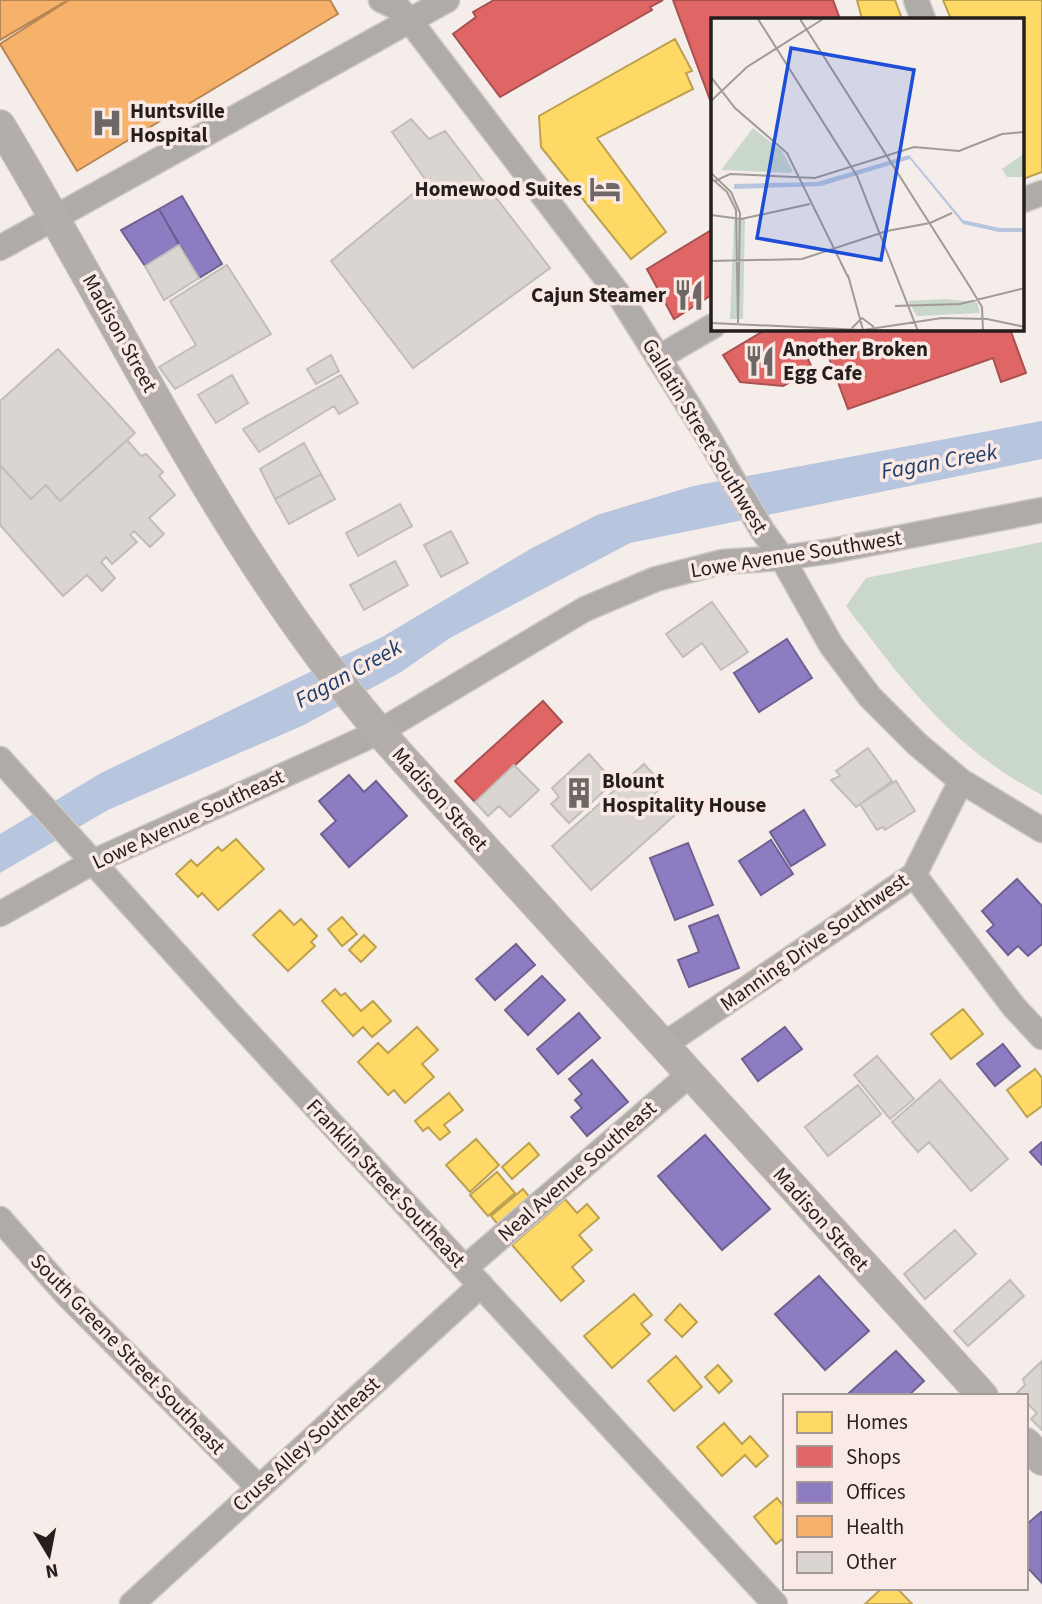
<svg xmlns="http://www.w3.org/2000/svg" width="1042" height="1604" viewBox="0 0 1042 1604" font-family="'Source Sans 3',sans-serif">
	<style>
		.green { fill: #cad7cb }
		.water { fill: #b7c5de }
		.homes { fill: #ffd966; stroke: #bda150; stroke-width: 2 }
		.shops { fill: #e06666; stroke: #a85150; stroke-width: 2 }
		.offices { fill: #8e7cc3; stroke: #6e6091; stroke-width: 2 }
		.health { fill: #f6b26b; stroke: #b78654; stroke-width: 2 }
		.building { fill: #dad5d1; stroke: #c2bdba; stroke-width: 2 }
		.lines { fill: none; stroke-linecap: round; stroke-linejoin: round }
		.minor-casing { stroke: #cfc9c6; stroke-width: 27 }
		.major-casing { stroke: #cfc9c6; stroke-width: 32 }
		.minor { stroke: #aeaba9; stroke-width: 24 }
		.major { stroke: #b3adac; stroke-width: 30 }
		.labels { text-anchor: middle; stroke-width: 7; stroke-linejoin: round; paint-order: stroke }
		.poi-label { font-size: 21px; font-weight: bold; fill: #241f1d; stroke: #faeae5; text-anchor: start }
		.street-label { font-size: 21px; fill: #241f1d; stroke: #faeae5 }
		.water-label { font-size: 23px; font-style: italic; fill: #1f3d6c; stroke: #faeae5 }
		.inset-road { fill: none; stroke: #a19b98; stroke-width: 2 }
		.view { fill: #1d4ed8; fill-opacity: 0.15; stroke: #1d4ed8; stroke-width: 3.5 }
		.inset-edge { fill: none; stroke: #241f1d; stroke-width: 3.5 }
	</style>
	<rect width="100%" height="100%" fill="#f5edea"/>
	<path class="green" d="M1042,542V795C952,748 906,685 846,606L866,578Z"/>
	<path class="water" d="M1042,421V459L630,543L450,638L401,672L304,725L108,810L0,873V834L101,773L382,637L532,548L597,515L693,486Z"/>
	<path class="homes" d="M857,0H895L902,19H862Z
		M943,0H1042V172L1023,179V19H951Z
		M675,39L692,71L686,73L693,89L597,138L666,232L631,259L541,147L539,116Z
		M236,839L264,869L218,910L202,893L198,897L176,874L191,860L197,866L218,847L222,851Z
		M280,910L294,925L301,919L317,936L311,942L315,946L288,971L253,935Z
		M342,917L357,934L342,946L328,929Z
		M364,935L376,947L361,962L349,950Z
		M335,989L341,996L345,993L361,1011L373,1001L391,1021L372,1037L363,1027L353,1036L322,1001Z
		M963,1009L983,1034L951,1059L931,1034Z
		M417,1027L438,1050L422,1064L434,1077L405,1103L394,1090L388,1095L358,1062L378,1043L388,1053Z
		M1035,1069L1042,1078V1106L1027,1117L1007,1090Z
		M449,1093L463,1110L444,1125L450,1132L440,1140L428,1127L423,1131L415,1121Z
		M476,1139L499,1165L470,1192L446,1165Z
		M529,1143L539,1155L512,1179L502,1167Z
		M497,1172L515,1193L488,1216L470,1195Z
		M523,1189L532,1200L500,1227L491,1216Z
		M565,1199L577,1213L587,1204L599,1218L579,1235L592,1250L572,1267L584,1281L561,1301L512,1245Z
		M634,1294L652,1315L641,1324L650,1334L612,1368L584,1336Z
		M680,1304L697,1322L682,1337L665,1320Z
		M676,1356L702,1387L674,1411L648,1381Z
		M718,1365L732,1381L719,1393L705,1377Z
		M724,1423L742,1444L750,1436L768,1456L756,1467L745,1455L722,1476L697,1447Z
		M777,1498L782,1504L785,1502V1537L776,1544L754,1517Z
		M882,1588H897L912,1604H865Z"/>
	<path class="shops" d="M494,0H663L650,7L652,10L500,97L453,34L476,17L473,12Z
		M673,0H833L840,19H713V108Z
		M713,229V294L674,319L647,269Z
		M767,329H1010L1026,373L1001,382L993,358L848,409L826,350L807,357L813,370L783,386L740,382L723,355Z
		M543,701L562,722L475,802L455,781Z"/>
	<path class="offices" d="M182,196L222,264L199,278L159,209Z
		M159,209L179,245L145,266L121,230Z
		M787,639L812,678L759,712L734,673Z
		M349,775L364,792L376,781L407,816L349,867L321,834L336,821L319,801Z
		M804,810L825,845L791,866L770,832Z
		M771,840L793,874L761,895L739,861Z
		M688,843L713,905L675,920L650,858Z
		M1017,879L1042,906V944L1028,956L1018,946L1008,955L987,931L994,925L982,911Z
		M718,915L739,968L689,987L678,960L699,952L689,926Z
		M516,944L535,965L495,1000L476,979Z
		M542,976L565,1000L528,1035L505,1010Z
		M579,1013L600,1038L558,1074L537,1049Z
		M785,1027L802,1049L758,1081L742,1059Z
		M1003,1044L1020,1066L995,1086L977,1064Z
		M592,1060L628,1102L587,1136L571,1117L582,1108L575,1100L582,1094L569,1079Z
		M705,1135L770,1209L722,1250L658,1176Z
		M1042,1142V1165L1030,1152Z
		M819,1276L869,1331L825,1370L775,1314Z
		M896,1351L924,1381L908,1396H852L849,1393Z
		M1041,1512L1042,1513V1583L1026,1566V1525Z"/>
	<path class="health" d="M0,0H68L0,40Z
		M69,0H330L338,14L77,171L0,44Z"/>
	<path class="building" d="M411,119L429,139L445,131L550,268L413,368L331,261L427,182L392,132Z
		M179,245L199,278L164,300L145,266Z
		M227,265L271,334L175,389L159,367L196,345L170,301Z
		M58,349L135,433L60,501L46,485L31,499L0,465V401Z
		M331,355L339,371L316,384L307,369Z
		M232,375L248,403L216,423L198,395Z
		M341,375L358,403L339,414L334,406L259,452L243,429Z
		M127,440L141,456L146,454L163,472L159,476L175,495L149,518L164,534L150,547L134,531L130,535L137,542L112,564L106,557L101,562L115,578L102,591L87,575L63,596L0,525V465L31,499L46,485L60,501Z
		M304,443L321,474L275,499L260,469Z
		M321,474L335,499L289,524L275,499Z
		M400,504L412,526L358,556L346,533Z
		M451,531L468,563L441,577L424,545Z
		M395,561L408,585L364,610L350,585Z
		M712,602L748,652L721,670L702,643L683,657L666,634Z
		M868,748L892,781L856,807L831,780L840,776L836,771Z
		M589,754L614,782L569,823L551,804L559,797L552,788Z
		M644,764L664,786L654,794L674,816L591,890L552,846Z
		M514,765L539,790L510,817L499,806L488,816L475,802Z
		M896,781L915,811L885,830L883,827L877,830L860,804Z
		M877,1056L914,1099L890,1119L854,1075Z
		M940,1080L1008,1159L971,1191L929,1142L918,1152L892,1122Z
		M858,1085L881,1114L828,1156L805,1127Z
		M955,1230L976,1254L925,1299L904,1274Z
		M1010,1280L1024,1296L968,1346L954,1331Z
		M1042,1361V1430L1031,1419L1037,1413L1026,1402V1396L1017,1393L1025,1385L1023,1379Z"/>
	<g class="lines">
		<defs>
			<path id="minor" d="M381,0L398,8L410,21L619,295L707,435L762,530L782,558L831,645L870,697L917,744L961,781L1042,830
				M916,0L923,19
				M1023,200L1042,193
				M0,248L447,0
				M658,358L713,326
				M0,759L230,1014L775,1604
				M914,875L1014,1007L1042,1037
				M0,914L93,862L379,732L585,609L656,579L722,562L782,558L831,551L1042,510
				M662,1046L914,875L961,781
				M0,1219L68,1296L258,1487
				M465,1268L689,1075
				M132,1604L481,1285"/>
			<path id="major" d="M0,125C128,337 233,569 400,755L983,1396
				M1026,1443L1042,1460"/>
		</defs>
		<use href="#minor" class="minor-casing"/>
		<use href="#major" class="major-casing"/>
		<use href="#minor" class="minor"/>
		<use href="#major" class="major"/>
	</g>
	<defs>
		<symbol id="hospital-bare" viewBox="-9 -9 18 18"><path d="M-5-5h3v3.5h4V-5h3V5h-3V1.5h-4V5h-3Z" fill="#6d6765" stroke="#faeae5" stroke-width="2.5" paint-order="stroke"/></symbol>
		<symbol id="hotel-bare" viewBox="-9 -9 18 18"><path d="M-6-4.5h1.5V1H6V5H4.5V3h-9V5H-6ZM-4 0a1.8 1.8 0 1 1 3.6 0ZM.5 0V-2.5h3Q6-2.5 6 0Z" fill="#6d6765" stroke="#faeae5" stroke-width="2.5" paint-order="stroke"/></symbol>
		<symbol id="restaurant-bare" viewBox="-9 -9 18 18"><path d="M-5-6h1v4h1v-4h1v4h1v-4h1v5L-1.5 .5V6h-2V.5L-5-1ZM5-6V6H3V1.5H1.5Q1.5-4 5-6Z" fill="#6d6765" stroke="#faeae5" stroke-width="2.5" paint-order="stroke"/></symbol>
		<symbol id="building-bare" viewBox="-9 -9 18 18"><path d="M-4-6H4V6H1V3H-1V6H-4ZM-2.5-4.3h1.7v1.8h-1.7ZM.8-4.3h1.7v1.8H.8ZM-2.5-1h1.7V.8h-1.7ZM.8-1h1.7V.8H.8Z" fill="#6d6765" stroke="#faeae5" stroke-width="2.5" paint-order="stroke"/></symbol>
	</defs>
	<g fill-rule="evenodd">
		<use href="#hospital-bare" x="85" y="101" width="44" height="44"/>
		<use href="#hotel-bare" x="583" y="167" width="44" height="44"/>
		<use href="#restaurant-bare" x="667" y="273" width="44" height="44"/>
		<use href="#restaurant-bare" x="738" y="339" width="44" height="44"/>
		<use href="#building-bare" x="557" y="771" width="44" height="44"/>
	</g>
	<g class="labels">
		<g class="poi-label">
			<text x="130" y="118">Huntsville<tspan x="130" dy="24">Hospital</tspan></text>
			<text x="582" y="196" text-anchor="end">Homewood Suites</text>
			<text x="666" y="302" text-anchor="end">Cajun Steamer</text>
			<text x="783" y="356">Another Broken<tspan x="783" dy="24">Egg Cafe</tspan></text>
			<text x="602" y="788">Blount<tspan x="602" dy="24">Hospitality House</tspan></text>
		</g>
		<g class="street-label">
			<text transform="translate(120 333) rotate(61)" y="7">Madison Street</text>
			<text transform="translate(705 436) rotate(59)" y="7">Gallatin Street Southwest</text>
			<text transform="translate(796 554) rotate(-9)" y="7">Lowe Avenue Southwest</text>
			<text transform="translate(440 799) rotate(48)" y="7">Madison Street</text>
			<text transform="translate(188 819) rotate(-25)" y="7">Lowe Avenue Southeast</text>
			<text transform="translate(814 942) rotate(-35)" y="7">Manning Drive Southwest</text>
			<text transform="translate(577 1171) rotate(-41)" y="7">Neal Avenue Southeast</text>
			<text transform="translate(386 1183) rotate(47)" y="7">Franklin Street Southeast</text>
			<text transform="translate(821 1219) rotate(48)" y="7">Madison Street</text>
			<text transform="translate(128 1354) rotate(46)" y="7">South Greene Street Southeast</text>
			<text transform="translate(306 1444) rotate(-42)" y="7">Cruse Alley Southeast</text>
		</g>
		<g class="water-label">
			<text transform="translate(939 461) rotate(-10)" y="8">Fagan Creek</text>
			<text transform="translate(348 673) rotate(-29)" y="8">Fagan Creek</text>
		</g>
	</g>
	<g transform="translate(711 18)">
		<rect width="313" height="313" fill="#f5edea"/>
		<path d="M42,110L71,133L82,153L79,155L10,152ZM313,136V159H296L291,151ZM34,200L32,301H19L23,202ZM233,281L266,284L269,295L206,298L197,283Z" fill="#cad7cb"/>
		<path d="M198,137L252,202L289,210H313V214H288L252,206L199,141L110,168L23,171V166L106,164Z" fill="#b7c5de"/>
		<path class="inset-road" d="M47,1L146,158L207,313M89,1L259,269L271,289L272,313M0,59L24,90L76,135L137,259M0,83L36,49L112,1M0,155L20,174L29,195L27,305M0,160L16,174L25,192L27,305M4,163L19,156L104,160L203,129L248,133L291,116L314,114M0,197L30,201L99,186M0,243L91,241L176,213L219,205L241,195M137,257L152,312M184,288L249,286L314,270M0,305L152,312L231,300L276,301L314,309M141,310L151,300L163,309"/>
		<path class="view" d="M80,30L203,52L170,242L46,220Z"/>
		<rect width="313" height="313" class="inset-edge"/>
	</g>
	<rect x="783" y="1394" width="245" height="196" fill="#faeae5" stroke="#a49995" stroke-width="2"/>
	<rect x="797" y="1412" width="35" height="21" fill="#ffd966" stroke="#a49995" stroke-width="2"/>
	<text x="846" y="1429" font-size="21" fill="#241f1d">Homes</text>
	<rect x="797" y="1446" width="35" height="21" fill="#e06666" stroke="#a49995" stroke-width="2"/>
	<text x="846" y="1464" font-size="21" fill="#241f1d">Shops</text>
	<rect x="797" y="1482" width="35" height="21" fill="#8e7cc3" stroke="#a49995" stroke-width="2"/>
	<text x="846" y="1499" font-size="21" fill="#241f1d">Offices</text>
	<rect x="797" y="1516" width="35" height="21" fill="#f6b26b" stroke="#a49995" stroke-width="2"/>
	<text x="846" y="1534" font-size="21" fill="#241f1d">Health</text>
	<rect x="797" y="1552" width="35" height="21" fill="#dad5d1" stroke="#a49995" stroke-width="2"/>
	<text x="846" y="1569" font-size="21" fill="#241f1d">Other</text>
	<g transform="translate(49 1555) rotate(170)" stroke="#faeae5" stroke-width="5" paint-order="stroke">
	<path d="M0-5L12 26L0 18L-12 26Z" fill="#241f1d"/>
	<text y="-10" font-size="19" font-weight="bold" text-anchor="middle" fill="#241f1d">N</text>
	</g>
</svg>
